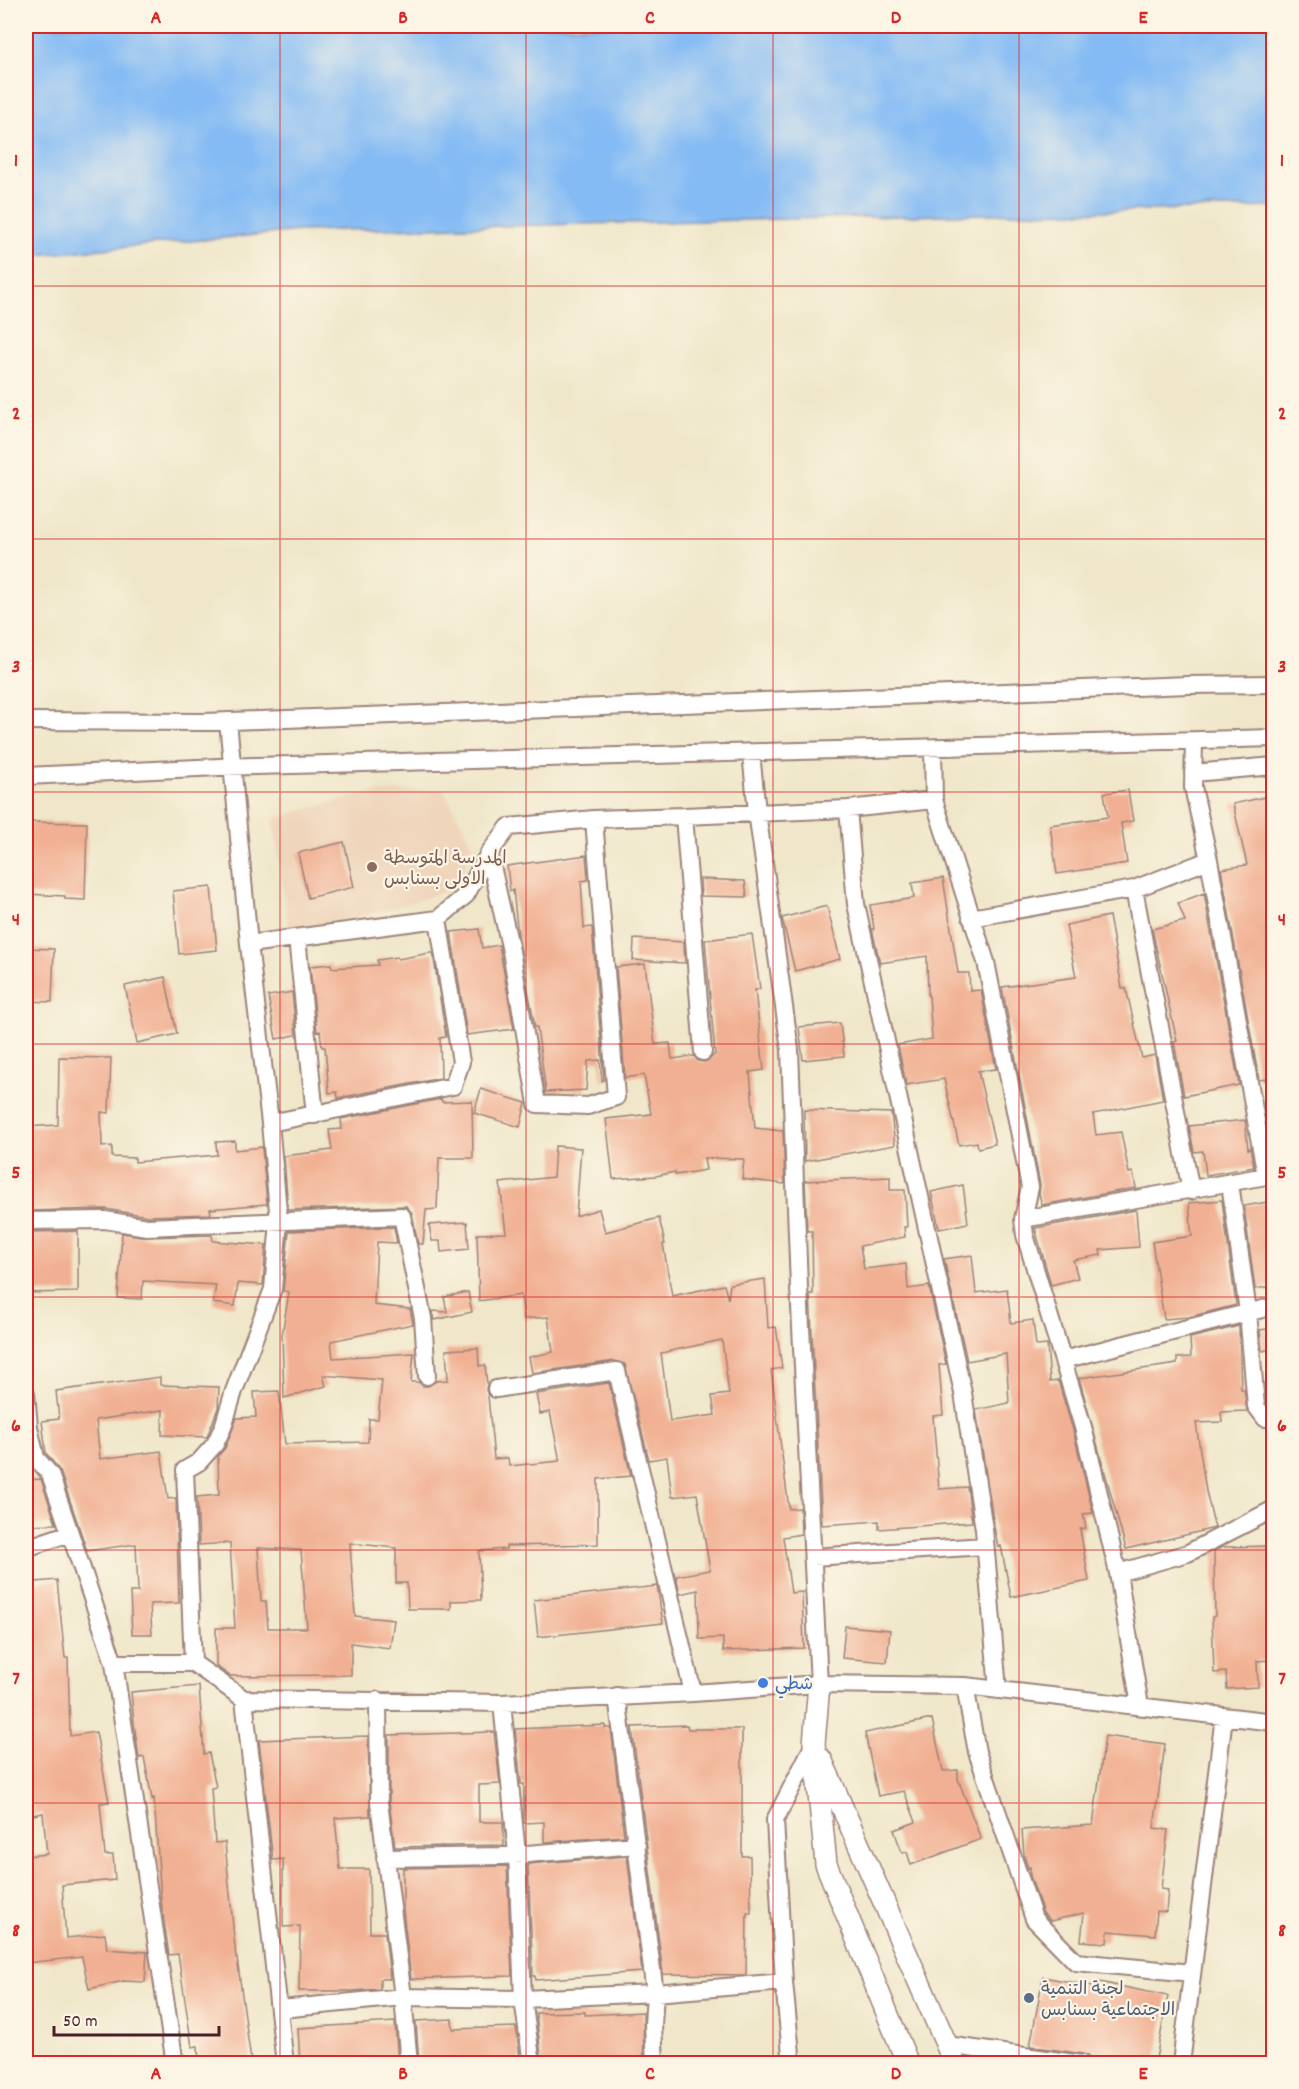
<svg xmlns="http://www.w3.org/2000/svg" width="1299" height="2089" viewBox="0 0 1299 2089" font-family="Dekko,'Playpen Sans Arabic',sans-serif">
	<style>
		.built { fill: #efd6bb }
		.water { fill: #84bbf4; stroke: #676d90; stroke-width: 1.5 }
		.building { fill: #f1b093; fill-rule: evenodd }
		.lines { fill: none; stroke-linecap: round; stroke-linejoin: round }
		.minor-casing { stroke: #9d837a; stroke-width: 20 }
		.tertiary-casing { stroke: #9d837a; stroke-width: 24 }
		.minor { stroke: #fff; stroke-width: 16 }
		.tertiary { stroke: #fff; stroke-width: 21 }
		.grid { fill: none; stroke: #d62828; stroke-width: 1.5; stroke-opacity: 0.55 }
		.education-dot { fill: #8d6e63; stroke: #fcf5e5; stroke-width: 2 }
		.shop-dot { fill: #3f7fe0; stroke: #fcf5e5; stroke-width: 2 }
		.service-dot { fill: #5c6f8a; stroke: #fcf5e5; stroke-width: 2 }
		.labels { text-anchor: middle; stroke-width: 4.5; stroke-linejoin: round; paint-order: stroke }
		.education-label { font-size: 18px; fill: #785e54; stroke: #fcf5e5; text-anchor: start }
		.shop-label { font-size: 18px; fill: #366cbe; stroke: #fcf5e5; text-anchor: start }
		.service-label { font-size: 18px; fill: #4e5e75; stroke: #fcf5e5; text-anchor: start }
		.neatline { fill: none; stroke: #d62828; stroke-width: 2 }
		.grid-label { font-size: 20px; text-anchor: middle; font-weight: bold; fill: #d62828 }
	</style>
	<rect width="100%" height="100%" fill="#fcf5e5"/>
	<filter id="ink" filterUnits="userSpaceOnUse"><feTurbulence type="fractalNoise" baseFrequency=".0167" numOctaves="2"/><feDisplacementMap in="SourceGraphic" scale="12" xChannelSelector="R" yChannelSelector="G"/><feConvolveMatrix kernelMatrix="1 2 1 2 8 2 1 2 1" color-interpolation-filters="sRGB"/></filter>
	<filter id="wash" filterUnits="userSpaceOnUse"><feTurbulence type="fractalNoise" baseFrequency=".008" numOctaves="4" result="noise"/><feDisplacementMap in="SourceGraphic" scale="24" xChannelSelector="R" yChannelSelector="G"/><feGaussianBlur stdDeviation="1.35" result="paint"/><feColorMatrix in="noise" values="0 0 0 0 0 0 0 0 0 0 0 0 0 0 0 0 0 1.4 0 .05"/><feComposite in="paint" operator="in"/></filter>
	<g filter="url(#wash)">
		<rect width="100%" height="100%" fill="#f0e7ca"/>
		<path class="built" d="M443,789L473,845L456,888L401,906L346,920L289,931L273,818L372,792Z"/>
		<path class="water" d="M26,26H1273V207L299,231L26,256Z"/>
		<g id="blocks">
			<path class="building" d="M1128,790L1133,821L1121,823L1127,863L1057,874L1050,825L1108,817L1104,793Z
				M1274,795V1078L1259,1080L1221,869L1247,865L1233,804Z
				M26,822L87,823L85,900L65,899V896L26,894Z
				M344,842L354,887L308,898L298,853Z
				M586,855L588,880L581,881L584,928L592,927L604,1080L602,1081L600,1060L588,1061L586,1090L546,1092L537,1027H535L518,935L513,890L510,891L507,866Z
				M943,878L958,973H969L970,991L981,990L996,1069L978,1071L995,1144L978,1148L977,1142L959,1145L944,1079L906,1085L898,1045L932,1039L929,996H928L927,956L880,963L872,929H874L870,905L914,898L912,883Z
				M700,879L745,881L747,897L701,896Z
				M211,887L217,950L179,954L173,891Z
				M1204,893L1239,1085L1184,1096L1174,1042L1177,1041L1152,929L1185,921L1178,903Z
				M827,906L840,959L795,971L782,918Z
				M1109,916L1122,988H1126L1142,1058L1155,1055L1163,1100L1093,1114L1096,1135L1121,1132L1129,1173L1133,1172L1136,1188L1042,1205L1039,1194L1040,1185L1002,987L1076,977L1066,925Z
				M479,929L482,948L499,945L514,1029L467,1035L451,932Z
				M752,934L760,989L755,990L764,1070L750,1072L755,1128L783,1131L785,1184L742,1179L744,1159L704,1158L706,1170L675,1175V1172L656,1176L613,1179L606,1119L651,1114L644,1075L625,1078L616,967L645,964L655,1044L670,1043L672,1059L694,1056L698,1061L704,1062L709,1060L715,1054L705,940Z
				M634,939L684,942L685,963L633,960Z
				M26,948L54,949L52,1002L26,1001Z
				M430,953H433L446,1037L440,1038L441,1078L338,1098L337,1092L329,1093L325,1047H322L320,1031L317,1032L310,966L331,964L332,968L378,965L377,960L397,957L398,959Z
				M165,977L177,1034L137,1043L125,986Z
				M292,992L296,1035L276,1039L268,996Z
				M840,1023L844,1056L803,1060L799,1027Z
				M59,1057L111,1058L109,1113L101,1112L102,1147L112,1146V1157L135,1158V1162L217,1155L216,1142L235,1141V1150L262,1147L267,1204L210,1209L211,1214L148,1216L105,1209L26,1211V1127L58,1125Z
				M481,1089L526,1103L520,1127L474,1113Z
				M441,1099L442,1102L472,1101L473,1158H439L437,1209L426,1210L423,1244H418L412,1213L406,1206L288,1210L284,1156L332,1150L329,1130L342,1129L341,1119Z
				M804,1110L891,1113L895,1145L805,1161Z
				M1245,1120L1248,1149L1250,1148L1254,1167L1206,1175L1203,1151L1194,1152L1189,1126Z
				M555,1146L581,1148L576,1216L599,1209L605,1232L659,1218L665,1244H663L672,1296L724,1285L728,1299L730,1284L765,1279L768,1328L776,1327L782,1368L771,1370L789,1509L800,1508L801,1534L783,1537L791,1593L802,1592L804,1648L723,1651V1638L699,1639L698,1590L680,1594L676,1576L710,1570L697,1494L672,1497L667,1457L649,1460L625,1364L615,1361L532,1373L529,1357L553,1352L548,1317L524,1319L521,1295L479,1301L477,1234L506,1233L500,1183L553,1177ZM722,1340L729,1394L712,1396L715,1415L670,1421L661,1353Z
				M890,1177V1190H905L907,1227H904L905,1237L860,1246L864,1269L906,1264L908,1289L929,1286L946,1364L939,1365L943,1415L933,1416L939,1489L967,1487L972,1522L879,1529V1521L822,1525L810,1294H813L812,1231H807L805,1181Z
				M963,1185L968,1223L939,1229L931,1192Z
				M1222,1200L1236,1305L1189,1317L1164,1319L1152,1242L1192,1236L1189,1203Z
				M1274,1201V1286L1255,1289L1244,1206Z
				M1136,1210L1139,1247L1100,1250L1101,1255L1073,1260L1078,1278L1051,1285L1035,1228Z
				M467,1222L469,1249L441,1252L440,1241H432L429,1225Z
				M394,1227L397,1243L377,1242L374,1305L410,1309L413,1324L331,1341L333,1358L414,1353L411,1382H418L423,1386H428L436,1381L448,1380L446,1350L478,1348L479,1366L485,1365L487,1384L486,1390L488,1396L494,1459L508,1458L509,1466L560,1461L550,1412L540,1414L536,1394L609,1383L631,1476L598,1479V1544L506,1546V1549L479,1551L481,1600L451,1601V1609H408L407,1583H396V1548L350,1543L355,1616L394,1620L390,1648L351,1643V1675L230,1676L216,1666V1628H235L230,1543L199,1545L197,1497L219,1495L218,1456L225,1448L237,1418L256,1417L254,1392L279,1391L285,1444L368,1442L369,1419H378L382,1380L323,1375L326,1386L284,1398L282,1335L289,1292L283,1291L289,1231ZM258,1548L301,1550L307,1628H268L266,1601H261Z
				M26,1232L78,1231V1292L26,1293Z
				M122,1233L147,1237L212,1235L213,1241L266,1245L263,1285L238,1283L235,1306L213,1303L216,1285L143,1281L142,1299L118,1298Z
				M972,1255L976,1293L1007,1289L1011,1323L1033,1320L1036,1346L1047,1345L1050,1382L1058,1381L1073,1430L1093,1513L1083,1514L1086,1528L1080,1529L1089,1581L1011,1597L1001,1546L998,1547L995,1532L976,1410L1009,1403L1006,1354L967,1361L944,1259Z
				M468,1292L472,1312L434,1320L432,1311L447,1312L444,1297Z
				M1239,1326L1241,1389H1244L1247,1411L1221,1412L1222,1422L1196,1423L1206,1491L1215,1528L1126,1549L1079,1378L1177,1364V1358L1191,1357L1190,1338Z
				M1274,1328V1349L1262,1351L1260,1330Z
				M160,1377V1385L219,1387L218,1408L207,1437L162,1435L163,1410L96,1420L100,1459L161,1451L168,1499L176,1498L179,1603L150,1604L152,1634H132L130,1592H138L136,1544L87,1551L60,1471L46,1453L42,1421L59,1419L56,1391Z
				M41,1479L56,1524L26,1525V1480Z
				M1274,1546V1641H1270L1271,1660L1257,1661L1258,1687L1227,1689L1226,1672L1214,1673L1212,1617L1215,1616L1214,1551L1222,1547Z
				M57,1580L65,1658H68L70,1736L96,1732L109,1802L100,1803L105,1855H113L115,1880L62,1885L66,1938L105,1934L107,1949L147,1952L145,1982L123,1981L89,1989L82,1957L26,1963V1856L47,1854L43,1813L33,1815L32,1805L26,1806V1583Z
				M657,1586L663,1623L538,1637L534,1600Z
				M845,1626L890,1630L887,1662L842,1658Z
				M199,1686L204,1754L209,1753L216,1787L211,1788L215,1843L225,1842L236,1958H237L251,2061L199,2062L198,2046L192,2047L178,1954L169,1955L161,1900L154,1798L152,1799L144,1757L139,1758L134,1723L131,1692Z
				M932,1719L943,1771L958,1770V1779L981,1839L911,1865L907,1852L902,1853L894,1830L916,1822L904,1791L878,1796L865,1733Z
				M605,1725V1728H611L624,1836L544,1842V1822L524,1823V1784H521L515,1729Z
				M687,1725L688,1729H742V1856H750L751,1913H747L746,1975L663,1974L632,1727Z
				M494,1732L500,1784L479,1785V1822H503L504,1845L395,1847L389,1801V1735Z
				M368,1736L370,1816L335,1818L340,1869H369L370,1933H385L390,1979H380V1989L352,1991H299L300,1926L283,1927V1859L273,1860L259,1740Z
				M1105,1736L1165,1744L1154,1828L1168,1830L1161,1889L1168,1890L1166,1912L1157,1911L1155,1935L1108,1931L1107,1943L1081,1941L1084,1913L1051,1921L1043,1913L1030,1876V1867L1028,1868L1024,1856L1022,1830L1093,1825Z
				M627,1856L642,1972L536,1980L535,1976H533L528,1864Z
				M507,1866L512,1976L411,1979L403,1910V1868Z
				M1043,1977L1098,1987L1099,1982L1168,1996L1155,2064H1114L1091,2059L1083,2054L1030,2046Z
				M585,2012V2015L643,2012L644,2064H542L536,2013Z
				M452,2019L453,2029L516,2027L521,2064H419L416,2021Z
				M395,2022L398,2064H300L298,2028Z"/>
		</g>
	</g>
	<g filter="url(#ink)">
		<use href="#blocks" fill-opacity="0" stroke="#9d837a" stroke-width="1.5"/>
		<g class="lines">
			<defs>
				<path id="minor" d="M26,721L204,722L1189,685L1274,684
					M751,753L757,812L790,1050L799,1287L819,1684
					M1193,773L1274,766
					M26,776L219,767L1274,738
					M934,800L986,962L1030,1187L1023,1219L1025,1235L1083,1427L1118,1573L1140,1706
					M848,809L856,904L963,1393L984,1529L998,1690
					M594,819L616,1097L588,1106L537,1104L511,951L489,853L509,827L594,819L684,816
					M1134,889L1191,1191
					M971,918L1134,889L1209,860
					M297,938L315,1115
					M249,944L438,919L466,895L489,853
					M703,1052L684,816L848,809L934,800L933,748
					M270,1123L453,1086L461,1062L438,919
					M1230,1183L1248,1312L1256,1406L1265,1418L1274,1417
					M1023,1219L1266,1176L1209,860L1193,787L1194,741
					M26,1221L105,1220L147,1227L402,1216L423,1318L427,1376
					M1063,1360L1274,1306
					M496,1389L617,1371L693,1693
					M26,1393L29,1427L36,1458L50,1474L70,1533
					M26,1548L70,1533L114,1663L175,2064
					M813,1557L985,1546
					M1118,1573L1188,1553L1274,1509
					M114,1663H193L244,1699L502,1703L693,1693L819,1684L965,1686L1274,1722
					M193,1663L185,1470L199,1462L215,1444L223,1427L234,1391L273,1289L279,1222L270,1123L249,944L228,721
					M965,1686L977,1752L1034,1919L1076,1962L1192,1973
					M617,1696L655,1993L653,2025L655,2064
					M244,1699L285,2064
					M378,1700L379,1802L403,1997L409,2064
					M502,1703L517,1854L523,1999L532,2064
					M385,1858L502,1856L637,1845
					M281,2009L403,1997L523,1999L655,1993L784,1982
					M947,2045L1082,2064
					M792,2064L784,1982L775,1820L814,1744
					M1181,2064L1224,1716"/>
				<path id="tertiary" d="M819,1684L814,1744L826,1864L908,2064
					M821,1759L955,2064"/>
			</defs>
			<use href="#minor" class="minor-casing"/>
			<use href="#tertiary" class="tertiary-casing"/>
			<use href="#minor" class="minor"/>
			<use href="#tertiary" class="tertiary"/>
		</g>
	</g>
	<path class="grid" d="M280,26V2064M526,26V2064M773,26V2064M1019,26V2064M26,286H1274M26,539H1274M26,792H1274M26,1044H1274M26,1297H1274M26,1550H1274M26,1803H1274"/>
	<circle class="education-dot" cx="372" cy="867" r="6"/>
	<circle class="shop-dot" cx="763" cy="1683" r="6"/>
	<circle class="service-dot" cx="1029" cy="1998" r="6"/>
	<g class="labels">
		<g class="education-label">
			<text x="384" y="863">المدرسة المتوسطة<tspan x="384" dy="21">الاولى بسنابس</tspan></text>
		</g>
		<g class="shop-label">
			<text x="775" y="1689">شطي</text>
		</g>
		<g class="service-label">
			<text x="1041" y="1994">لجنة التنمية<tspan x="1041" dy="21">الاجتماعية بسنابس</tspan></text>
		</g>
	</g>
	<rect width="1299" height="2089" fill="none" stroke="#fcf5e5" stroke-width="66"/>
	<path d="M54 2026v9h165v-9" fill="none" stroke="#4a1f2b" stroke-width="3"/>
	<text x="63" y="2026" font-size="18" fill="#4a1f2b" stroke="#fcf5e5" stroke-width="4.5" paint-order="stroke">50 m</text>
	<rect x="33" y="33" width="1233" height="2023" class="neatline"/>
	<g class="grid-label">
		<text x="156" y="23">A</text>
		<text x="403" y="23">B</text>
		<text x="650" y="23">C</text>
		<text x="896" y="23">D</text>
		<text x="1143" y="23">E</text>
		<text x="16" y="166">1</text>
		<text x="1282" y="166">1</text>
		<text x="16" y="419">2</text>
		<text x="1282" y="419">2</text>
		<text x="16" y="672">3</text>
		<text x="1282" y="672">3</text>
		<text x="16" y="925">4</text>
		<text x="1282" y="925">4</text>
		<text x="16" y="1178">5</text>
		<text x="1282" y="1178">5</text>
		<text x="16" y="1431">6</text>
		<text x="1282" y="1431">6</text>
		<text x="16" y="1684">7</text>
		<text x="1282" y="1684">7</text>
		<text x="16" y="1936">8</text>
		<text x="1282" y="1936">8</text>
		<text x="156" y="2079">A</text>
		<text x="403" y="2079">B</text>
		<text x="650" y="2079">C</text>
		<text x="896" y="2079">D</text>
		<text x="1143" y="2079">E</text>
	</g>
</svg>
